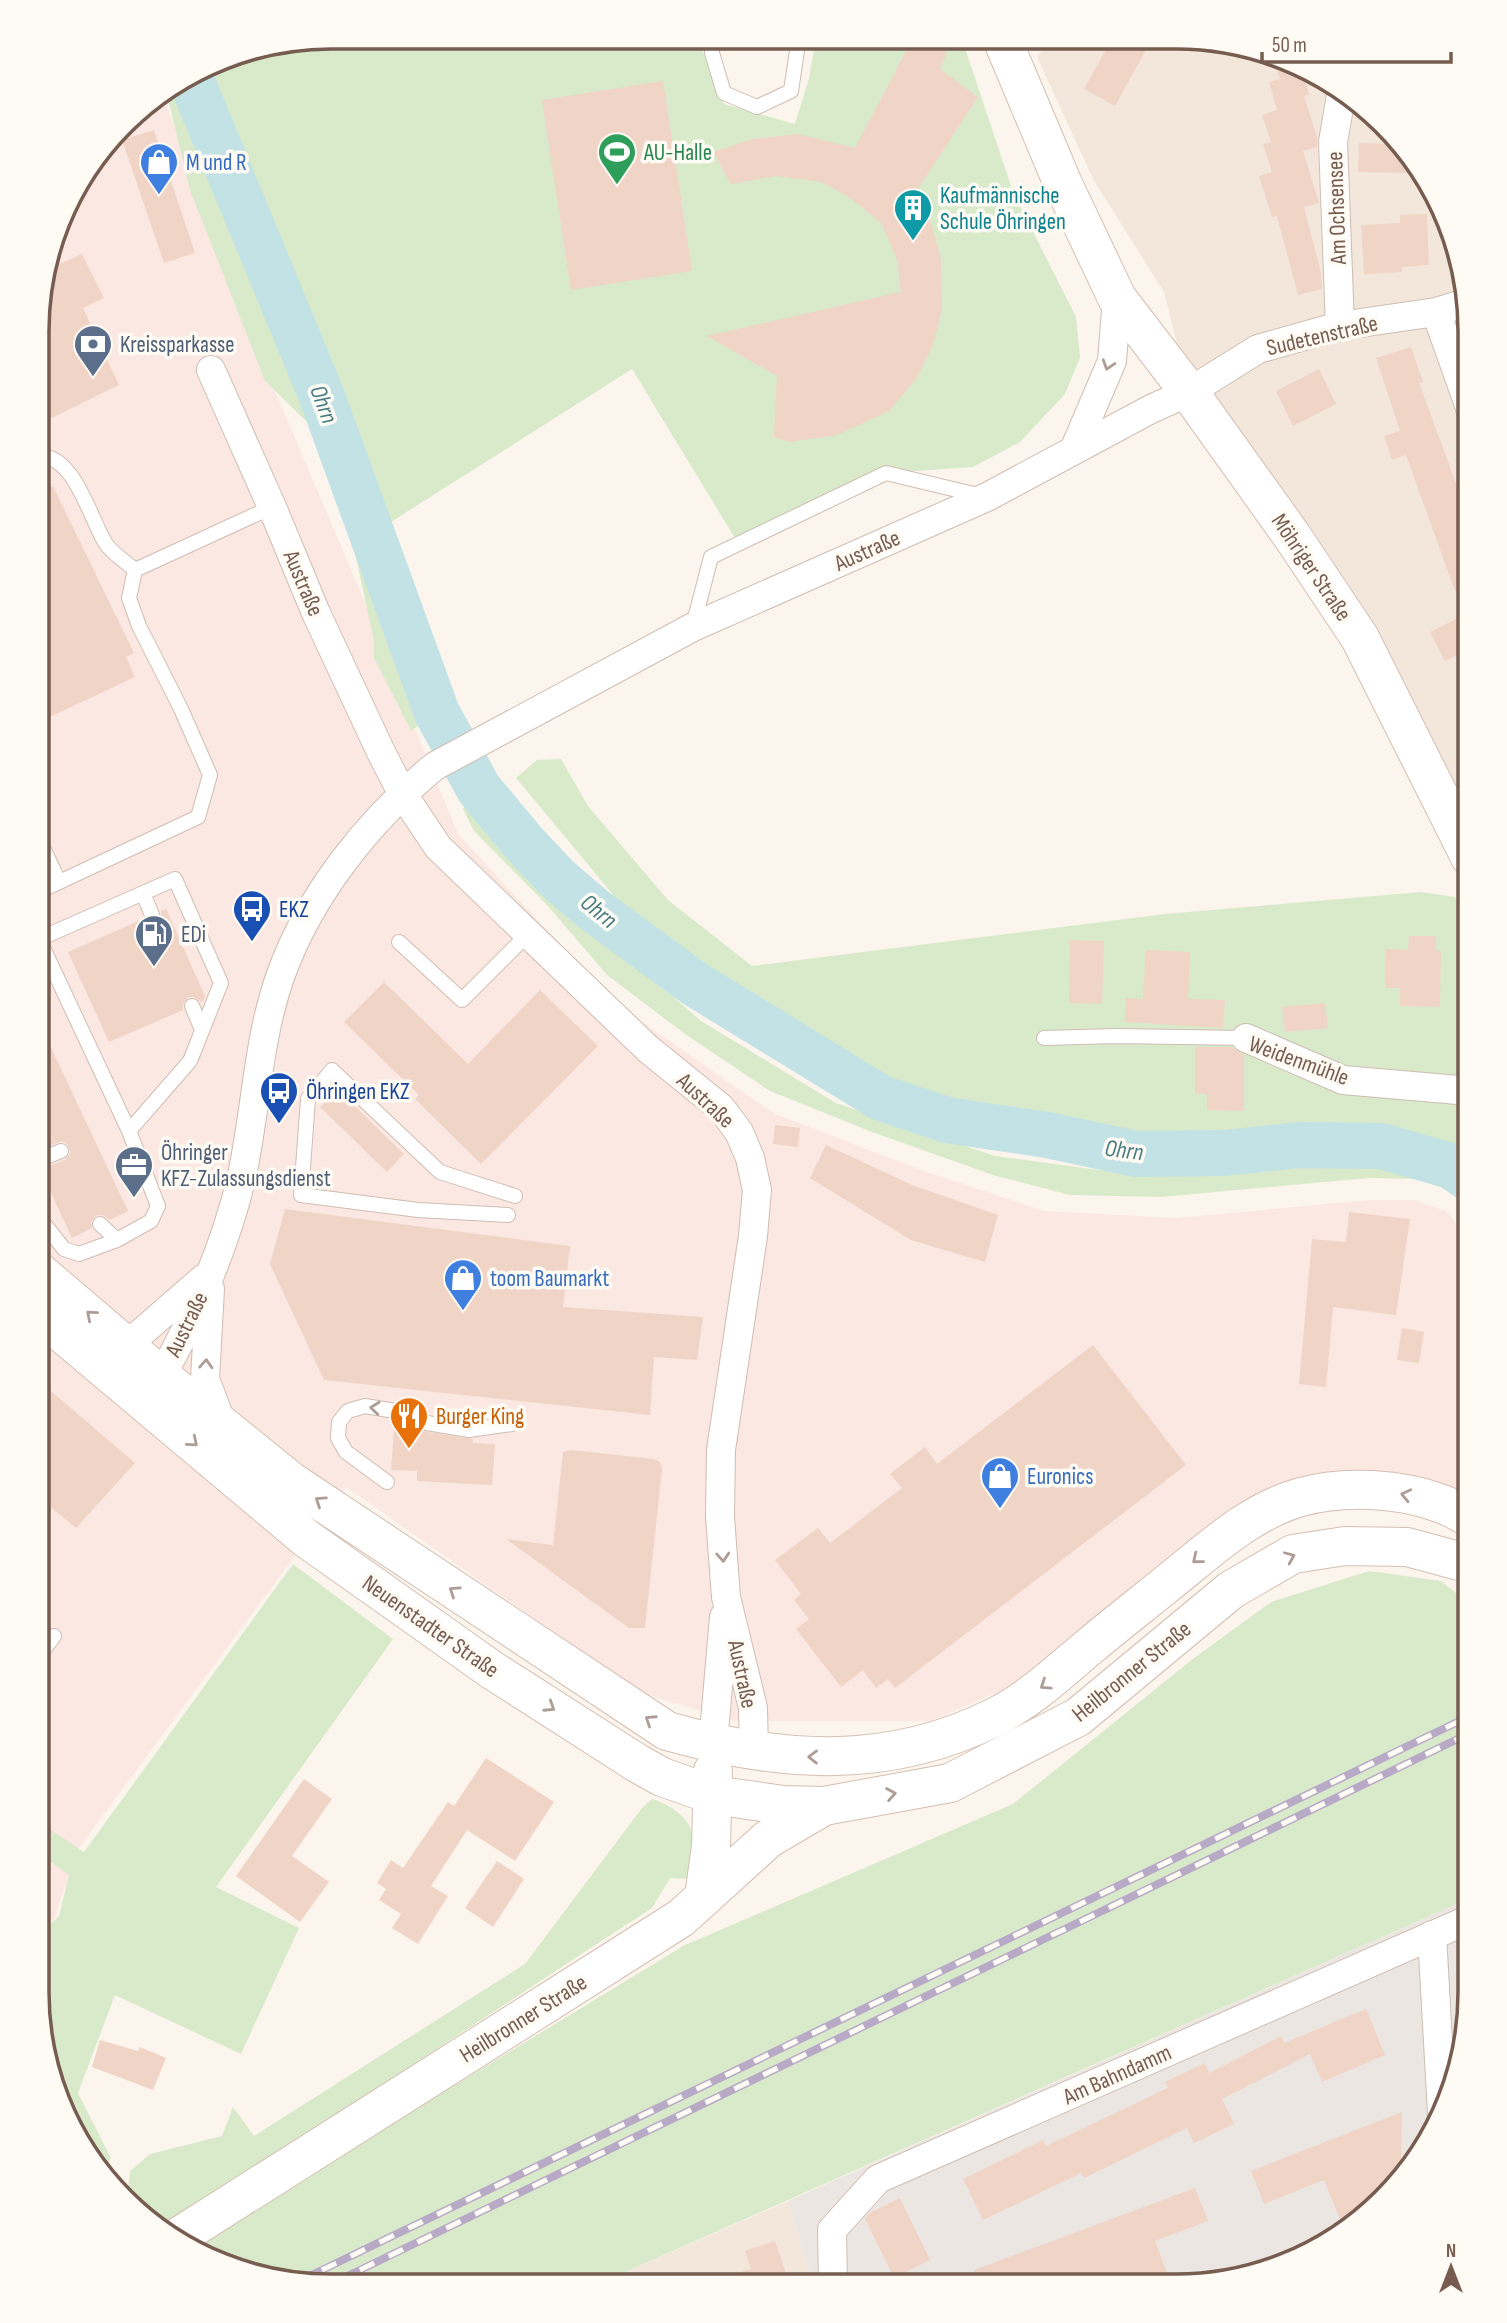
<svg xmlns="http://www.w3.org/2000/svg" width="1507" height="2323" viewBox="0 0 1507 2323" font-family="'Sofia Sans Condensed',sans-serif">
	<style>
		.residential { fill: #f3e7dc }
		.commercial { fill: #fbe8e2 }
		.industrial { fill: #ece6e2 }
		.green { fill: #d9eacb }
		.lines { fill: none; stroke-linecap: round; stroke-linejoin: round }
		.river { stroke: #c2e2e5; stroke-width: 46 }
		.building { fill: #f0d4c6 }
		.lane-casing { stroke: #cebdb2; stroke-width: 16 }
		.street-casing { stroke: #cebdb2; stroke-width: 30 }
		.secondary-casing { stroke: #d4bfb2; stroke-width: 40 }
		.lane { stroke: #fff; stroke-width: 14 }
		.street { stroke: #fff; stroke-width: 28 }
		.secondary { stroke: #fff; stroke-width: 38 }
		.rail-casing { stroke: #b8aac7; stroke-width: 8 }
		.rail { stroke: #fefaf4; stroke-width: 5; stroke-dasharray: 16; stroke-linecap: butt }
		.oneway { stroke: #ad9d96 }
		.labels { text-anchor: middle; stroke-width: 7; stroke-linejoin: round; paint-order: stroke }
		.leisure-label { font-size: 23px; fill: #27864d; stroke: #fefaf4; text-anchor: start }
		.shop-label { font-size: 23px; fill: #366cbe; stroke: #fefaf4; text-anchor: start }
		.culture-label { font-size: 23px; fill: #0d838f; stroke: #fefaf4; text-anchor: start }
		.street-label { font-size: 23px; fill: #775c50; stroke: #fefaf4 }
		.service-label { font-size: 23px; fill: #4e5e75; stroke: #fefaf4; text-anchor: start }
		.transit-label { font-size: 23px; fill: #164399; stroke: #fefaf4; text-anchor: start }
		.food-label { font-size: 23px; fill: #c56008; stroke: #fefaf4; text-anchor: start }
		.water-label { font-size: 24px; font-style: italic; fill: #477b82; stroke: #fefaf4 }
		.rim { fill: none; stroke: #775c50; stroke-width: 3.5 }
	</style>
	<rect width="100%" height="100%" fill="#fcf5ed"/>
	<path class="residential" d="M1052,39H1215L1289,59L1356,98L1410,152L1448,218L1470,331V857L1360,638L1189,392L1164,292L1094,181L1037,57Z
		M788,2201L813,2285H596Z"/>
	<path class="commercial" d="M163,94L198,195L269,377L381,640L384,663L417,734L458,834L541,924L615,1003L773,1113L918,1169L1044,1211L1177,1218L1370,1200H1414L1446,1211L1470,1239V1502L1330,1481L1012,1686L931,1721H733L639,1692L346,1487L78,1849L37,1969L39,293L67,200L137,110Z"/>
	<path class="industrial" d="M1470,1898V2012L1455,2087L1420,2156L1370,2214L1289,2264L1177,2286L813,2285L788,2201Z"/>
	<path class="green" d="M331,37L703,38V52L724,104L795,124L809,78L816,38L962,39L1013,192L1076,317L1080,358L1065,394L1020,442L973,467L886,473L738,543L632,369L372,534L437,713L411,731L374,658V641L355,553L309,424L265,381L190,190L166,91L219,59Z
		M561,759L588,806L668,900L752,966L1165,914L1421,892L1455,897L1470,927V1153L1457,1145L1369,1137L1214,1143L1107,1141L947,1100L853,1065L710,972L615,897L516,778L537,760Z
		M477,792L490,812L548,880L604,936L701,1021L836,1103L995,1156L1136,1175H1198L1370,1162L1423,1167L1470,1182V1206L1458,1193L1416,1179L1369,1178L1161,1197L1070,1195L993,1175L872,1132L770,1091L685,1034L607,975L548,906L474,831L463,809Z
		M293,1564L393,1639L216,1887L299,1928L241,2054L115,1995L78,2093L111,2158L102,2176L59,2105L37,1992V1949L39,1936L59,1916L69,1875L37,1852V1821L84,1852Z
		M1369,1571L1441,1581L1470,1604V1898L596,2285L293,2284L219,2264L189,2247L683,1946L1013,1804L1194,1658L1271,1602Z
		M652,1799C667,1803 690,1817 692,1834C694,1848 691,1865 691,1879L670,1878L652,1908L160,2230L152,2226L127,2201L130,2171L150,2154L222,2136L233,2107L254,2136L525,1964L642,1808Z"/>
	<g class="lines">
		<path class="river" d="M190,77L321,394L437,713L479,789L524,843L558,879L593,909L695,984L881,1098L947,1120L1047,1135L1136,1154L1224,1153L1298,1145L1381,1146L1451,1166L1470,1179"/>
	</g>
	<path class="building" d="M913,38L947,52L940,69L978,97L912,198L931,223L941,259L942,309L933,345L917,378L889,411L837,435L790,442L774,437L777,376L707,336L901,292L897,260L882,224L853,200L822,182L776,176L731,184L713,152L753,139L798,134L855,148Z
		M1112,39H1152L1115,106L1084,89Z
		M1273,55L1289,59L1302,67L1309,95L1304,96L1317,137V147L1303,151L1319,203L1304,207L1321,273L1322,289L1298,295L1277,216L1272,217L1259,176L1272,172L1263,144L1271,142L1262,115L1277,110L1269,82L1280,79Z
		M663,81L692,271L571,290L542,100Z
		M154,130L195,253L164,263L122,140Z
		M1359,143L1402,144L1415,160L1414,173L1358,172Z
		M1427,214L1429,265L1402,267V272L1364,274L1361,225L1400,223V215Z
		M82,254L104,298L83,308L119,385L39,424V293L46,270Z
		M1411,347L1423,382L1419,383L1470,521V584L1455,591L1406,455L1392,460L1384,436L1400,431L1376,358Z
		M1319,369L1336,404L1293,426L1276,391Z
		M53,486L134,653L126,657L135,677L39,722V492Z
		M1462,616L1470,632V648L1445,661L1430,632Z
		M166,909L205,996L204,1000L201,1002L194,997H188L183,1004V1010L109,1042L68,952L143,919L150,924H156L161,917V911Z
		M1409,936H1436V951H1441L1440,1007L1400,1006V988H1385L1386,949L1408,950Z
		M1070,940L1104,941L1102,1004L1069,1003Z
		M1146,950L1190,952L1188,999L1225,1000L1223,1028L1125,1022L1126,998L1143,999Z
		M384,982L468,1064L540,990L598,1046L481,1164L415,1099L419,1095L344,1022Z
		M1325,1003L1328,1028L1285,1032L1282,1007Z
		M38,1020L128,1211L110,1220L103,1215H97L91,1221L92,1228L72,1238L40,1169L65,1160L71,1152L67,1144L62,1141L38,1150Z
		M1195,1047H1232L1244,1055V1111L1207,1110V1094H1195Z
		M337,1089L404,1154L387,1172L320,1107Z
		M775,1125L800,1128L798,1147L773,1144Z
		M826,1145L912,1185L998,1215L985,1262L911,1240L810,1178Z
		M285,1209L570,1246L563,1307L703,1317L697,1360L654,1357L650,1415L324,1380L270,1264Z
		M1349,1212L1410,1219L1396,1315L1333,1307L1326,1387L1299,1384L1312,1239L1346,1242Z
		M1402,1328L1424,1332L1419,1363L1397,1360Z
		M1093,1345L1186,1465L895,1688L888,1679L876,1688L863,1670L841,1687L796,1629L809,1619L794,1600L801,1594L775,1560L818,1528L830,1543L902,1488L890,1474L925,1447L937,1464Z
		M38,1380L135,1463L76,1528L37,1496Z
		M394,1429L416,1430L473,1439V1443L495,1444L492,1485L417,1481V1471L391,1470Z
		M571,1450L654,1459L660,1462L662,1469L645,1628H629L506,1539L553,1545L563,1452Z
		M486,1758L554,1802L515,1861L467,1830L431,1886L448,1896L418,1944L392,1928L401,1914L379,1900L386,1889L377,1883L391,1860L403,1868L448,1802L454,1806Z
		M304,1779L332,1799L292,1856L329,1882L300,1922L236,1876Z
		M497,1861L524,1879L493,1927L465,1908Z
		M1366,2009L1385,2055L1322,2082L1310,2054L1222,2099L1234,2124L1194,2143L1187,2128L1084,2178L1081,2173L983,2220L963,2179L1043,2140L1046,2146L1168,2088L1165,2082L1205,2063L1209,2073L1281,2036L1284,2043Z
		M100,2040L138,2051L140,2047L166,2058L153,2090L92,2067Z
		M1402,2112L1401,2157L1406,2172L1374,2209L1341,2222L1324,2180L1264,2204L1251,2171Z
		M1195,2188L1208,2221L1155,2241L1172,2286H980L974,2270Z
		M900,2198L930,2260L894,2278L865,2219L870,2213Z
		M775,2241L790,2285H715L714,2280L751,2269L745,2251Z"/>
	<g class="lines">
		<defs>
			<path id="lane" d="M712,38V53L724,93L757,107L791,91L799,38
				M39,456C75,455 90,519 106,544C113,554 126,562 135,570
				M693,626L711,557L886,473L982,496
				M38,837L59,882
				M38,892L198,817L210,775L181,709L139,626L129,598L135,570L272,507
				M143,893L152,915
				M39,939L175,879L221,983L190,1061L129,1131
				M399,942L462,1000L528,934
				M192,1006L202,1030
				M1044,1038L1116,1036L1246,1038
				M38,1160L61,1151
				M508,1215L418,1210L301,1195L308,1099L332,1070L440,1172L515,1196
				M38,1216L64,1249L79,1254L117,1240L151,1221L158,1206L129,1131L38,937
				M100,1224L117,1240
				M387,1482L346,1452L338,1438L339,1422L348,1411L365,1406L401,1412L421,1422L469,1430L512,1424
				M37,1659L54,1636"/>
			<path id="street" d="M1436,312L1470,408
				M1340,326L1333,142L1342,90
				M211,370L272,507L316,613L380,750L402,793L438,847L648,1049L721,1108L739,1132L750,1158L757,1190L753,1236L721,1450L720,1517L726,1597L753,1708L754,1751
				M1074,450L1112,361L1117,298
				M1246,1038L1343,1080L1470,1091
				M210,1289L205,1379L222,1424
				M126,1346L203,1279
				M161,1376C194,1320 226,1243 241,1180C256,1113 257,1043 280,977C309,895 368,821 435,766L693,627L987,497L1151,409L1189,392L1258,349L1340,326L1436,312L1465,303
				M713,1744L724,1617
				M1432,1935L1442,2113
				M833,2285L832,2230L878,2179L1470,1919"/>
			<path id="secondary" d="M1002,39L1063,184L1117,298L1189,392L1292,536L1360,638L1470,857
				M38,1271L161,1376L292,1482L667,1731C780,1763 888,1771 997,1716C1032,1698 1060,1671 1090,1646C1115,1625 1142,1604 1168,1583C1208,1551 1250,1511 1301,1497C1343,1485 1401,1488 1442,1504C1451,1507 1461,1513 1470,1518
				M38,1313L307,1539L492,1670L637,1763L662,1777L713,1795L783,1805L824,1806L950,1783L1078,1717L1231,1590L1293,1554L1345,1546L1407,1547L1470,1564
				M704,1897L711,1846L713,1771
				M175,2239L681,1918L768,1839L824,1806"/>
		</defs>
		<use href="#lane" class="lane-casing"/>
		<use href="#street" class="street-casing"/>
		<use href="#secondary" class="secondary-casing"/>
		<use href="#lane" class="lane"/>
		<use href="#street" class="street"/>
		<use href="#secondary" class="secondary"/>
		<defs>
			<path id="rail" d="M293,2284L1470,1716
				M331,2284L1470,1733"/>
		</defs>
		<use href="#rail" class="rail-casing"/>
		<use href="#rail" class="rail"/>
	</g>
	<defs><path id="oneway-chevron" d="M-2-3.5L2.5 0L-2 3.5" fill="none" stroke-width="1.6" stroke-linecap="round" stroke-linejoin="round" transform="scale(1.75)"/></defs>
	<g class="oneway">
		<use href="#oneway-chevron" transform="translate(1108 365) rotate(108)"/>
		<use href="#oneway-chevron" transform="translate(91 1315) rotate(-139)"/>
		<use href="#oneway-chevron" transform="translate(206 1364) rotate(-87)"/>
		<use href="#oneway-chevron" transform="translate(375 1408) rotate(-174)"/>
		<use href="#oneway-chevron" transform="translate(193 1442) rotate(40)"/>
		<use href="#oneway-chevron" transform="translate(1406 1495) rotate(-167)"/>
		<use href="#oneway-chevron" transform="translate(320 1501) rotate(-146)"/>
		<use href="#oneway-chevron" transform="translate(723 1557) rotate(86)"/>
		<use href="#oneway-chevron" transform="translate(1290 1557) rotate(-23)"/>
		<use href="#oneway-chevron" transform="translate(1197 1559) rotate(141)"/>
		<use href="#oneway-chevron" transform="translate(454 1591) rotate(-146)"/>
		<use href="#oneway-chevron" transform="translate(1045 1685) rotate(146)"/>
		<use href="#oneway-chevron" transform="translate(550 1707) rotate(33)"/>
		<use href="#oneway-chevron" transform="translate(650 1720) rotate(-147)"/>
		<use href="#oneway-chevron" transform="translate(813 1757) rotate(-179)"/>
		<use href="#oneway-chevron" transform="translate(891 1794) rotate(-10)"/>
	</g>
	<defs>
		<symbol id="stadium-pin" viewBox="-11 -11 22 30"><path d="M0 17L-7.5 6A9.5 9.5 0 1 1 7.5 6Z" fill="#2e9e5b" stroke="#fefaf4"/><path d="M0-5a6.5 5 0 1 0 0 10a6.5 5 0 1 0 0-10ZM-3.5-1.8h7v3.6h-7Z" fill="#fff"/></symbol>
		<symbol id="shop-pin" viewBox="-11 -11 22 30"><path d="M0 17L-7.5 6A9.5 9.5 0 1 1 7.5 6Z" fill="#3f7fe0" stroke="#fefaf4"/><path d="M-5-2.5h2.3a2.7 3.5 0 0 1 5.4 0H5L5.5 6h-11ZM-1.5-2.5h3a1.5 2.3 0 0 0-3 0Z" fill="#fff"/></symbol>
		<symbol id="building-pin" viewBox="-11 -11 22 30"><path d="M0 17L-7.5 6A9.5 9.5 0 1 1 7.5 6Z" fill="#0f9aa8" stroke="#fefaf4"/><path d="M-4-6H4V6H1V3H-1V6H-4ZM-2.5-4.3h1.7v1.8h-1.7ZM.8-4.3h1.7v1.8H.8ZM-2.5-1h1.7V.8h-1.7ZM.8-1h1.7V.8H.8Z" fill="#fff"/></symbol>
		<symbol id="bank-pin" viewBox="-11 -11 22 30"><path d="M0 17L-7.5 6A9.5 9.5 0 1 1 7.5 6Z" fill="#5c6f8a" stroke="#fefaf4"/><path d="M-6-4H6V4H-6ZM0-2.3a2.3 2.3 0 1 0 0 4.6a2.3 2.3 0 1 0 0-4.6Z" fill="#fff"/></symbol>
		<symbol id="bus-pin" viewBox="-11 -11 22 30"><path d="M0 17L-7.5 6A9.5 9.5 0 1 1 7.5 6Z" fill="#1a4fb4" stroke="#fefaf4"/><path d="M-5-6H5V4H4V6H2V4H-2V6H-4V4H-5ZM-3.5-4V0h7V-4ZM-3.5 1.2v1.5H-2V1.2ZM2 1.2v1.5H3.5V1.2Z" fill="#fff"/></symbol>
		<symbol id="fuel-pin" viewBox="-11 -11 22 30"><path d="M0 17L-7.5 6A9.5 9.5 0 1 1 7.5 6Z" fill="#5c6f8a" stroke="#fefaf4"/><path d="M-5.5-6h7V0h2V4h1.3V-2.5L3-4.5l.8-.8L6-3V5H2.5V1h-1V6h-7ZM-4.2-4.7v3.2H.2V-4.7Z" fill="#fff"/></symbol>
		<symbol id="office-pin" viewBox="-11 -11 22 30"><path d="M0 17L-7.5 6A9.5 9.5 0 1 1 7.5 6Z" fill="#5c6f8a" stroke="#fefaf4"/><path d="M-6-3h4V-5.5h4V-3h4V5H-6ZM-1-4.5V-3h2v-1.5ZM-6 0V1H6V0Z" fill="#fff"/></symbol>
		<symbol id="restaurant-pin" viewBox="-11 -11 22 30"><path d="M0 17L-7.5 6A9.5 9.5 0 1 1 7.5 6Z" fill="#e8710a" stroke="#fefaf4"/><path d="M-5-6h1v4h1v-4h1v4h1v-4h1v5L-1.5 .5V6h-2V.5L-5-1ZM5-6V6H3V1.5H1.5Q1.5-4 5-6Z" fill="#fff"/></symbol>
	</defs>
	<g fill-rule="evenodd">
		<use href="#stadium-pin" x="595" y="130" width="44" height="60"/>
		<use href="#shop-pin" x="137" y="140" width="44" height="60"/>
		<use href="#building-pin" x="891" y="186" width="44" height="60"/>
		<use href="#bank-pin" x="71" y="322" width="44" height="60"/>
		<use href="#bus-pin" x="230" y="887" width="44" height="60"/>
		<use href="#fuel-pin" x="132" y="912" width="44" height="60"/>
		<use href="#bus-pin" x="257" y="1069" width="44" height="60"/>
		<use href="#office-pin" x="112" y="1143" width="44" height="60"/>
		<use href="#shop-pin" x="441" y="1256" width="44" height="60"/>
		<use href="#restaurant-pin" x="387" y="1394" width="44" height="60"/>
		<use href="#shop-pin" x="978" y="1454" width="44" height="60"/>
	</g>
	<g class="labels">
		<g class="leisure-label">
			<text x="644" y="160">AU-Halle</text>
		</g>
		<g class="shop-label">
			<text x="186" y="170">M und R</text>
			<text x="490" y="1286">toom Baumarkt</text>
			<text x="1027" y="1484">Euronics</text>
		</g>
		<g class="culture-label">
			<text x="940" y="203">Kaufmännische<tspan x="940" dy="26">Schule Öhringen</tspan></text>
		</g>
		<g class="street-label">
			<text transform="translate(1336 208) rotate(-92)" y="8">Am Ochsensee</text>
			<text transform="translate(1322 335) rotate(-13)" y="8">Sudetenstraße</text>
			<text transform="translate(867 550) rotate(-24)" y="8">Austraße</text>
			<text transform="translate(1312 567) rotate(56)" y="8">Möhriger Straße</text>
			<text transform="translate(304 583) rotate(67)" y="8">Austraße</text>
			<text transform="translate(1299 1060) rotate(20)" y="8">Weidenmühle</text>
			<text transform="translate(706 1100) rotate(43)" y="8">Austraße</text>
			<text transform="translate(186 1324) rotate(-64)" y="8">Austraße</text>
			<text transform="translate(431 1626) rotate(35)" y="8">Neuenstadter Straße</text>
			<text transform="translate(1131 1671) rotate(-39)" y="8">Heilbronner Straße</text>
			<text transform="translate(743 1674) rotate(78)" y="8">Austraße</text>
			<text transform="translate(523 2018) rotate(-32)" y="8">Heilbronner Straße</text>
			<text transform="translate(1117 2074) rotate(-24)" y="8">Am Bahndamm</text>
		</g>
		<g class="service-label">
			<text x="120" y="352">Kreissparkasse</text>
			<text x="181" y="942">EDi</text>
			<text x="161" y="1160">Öhringer<tspan x="161" dy="26">KFZ-Zulassungsdienst</tspan></text>
		</g>
		<g class="transit-label">
			<text x="279" y="917">EKZ</text>
			<text x="306" y="1099">Öhringen EKZ</text>
		</g>
		<g class="food-label">
			<text x="436" y="1424">Burger King</text>
		</g>
		<g class="water-label">
			<text transform="translate(324 404) rotate(69)" y="8">Ohrn</text>
			<text transform="translate(599 911) rotate(39)" y="8">Ohrn</text>
			<text transform="translate(1124 1150) rotate(7)" y="8">Ohrn</text>
		</g>
	</g>
	<path d="M0 0H1507V2323H0ZM331 49H1176A282 282 0 0 1 1458 331V1992A282 282 0 0 1 1176 2274H331A282 282 0 0 1 49 1992V331A282 282 0 0 1 331 49Z" fill="#fefaf4" fill-rule="evenodd"/>
	<path class="rim" d="M331 49H1176A282 282 0 0 1 1458 331V1992A282 282 0 0 1 1176 2274H331A282 282 0 0 1 49 1992V331A282 282 0 0 1 331 49Z"/>
	<g transform="translate(1451 2267)" stroke="#fefaf4" stroke-width="5" paint-order="stroke">
	<path d="M0-5L12 26L0 18L-12 26Z" fill="#775c50"/>
	<text y="-10" font-size="19" font-weight="bold" text-anchor="middle" fill="#775c50">N</text>
	</g>
	<path d="M1262 52v10h189v-10" fill="none" stroke="#775c50" stroke-width="3.5"/>
	<text x="1272" y="52" font-size="21" fill="#775c50" stroke="#fefaf4" stroke-width="5" paint-order="stroke">50 m</text>
</svg>
